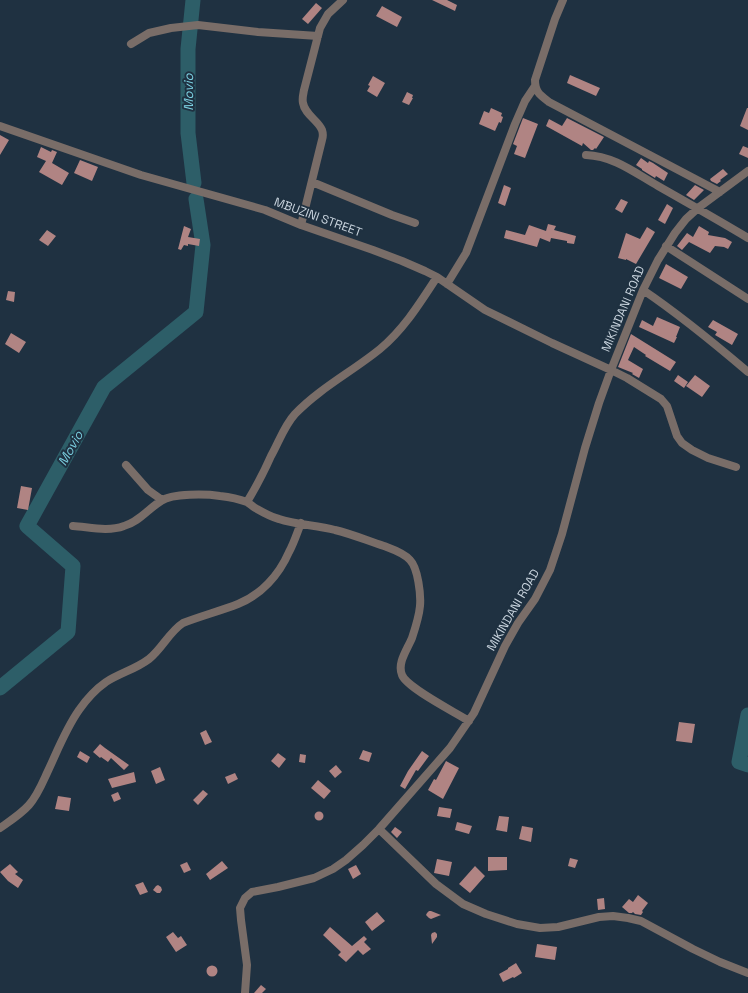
<svg xmlns="http://www.w3.org/2000/svg" width="748" height="993" viewBox="0 0 748 993" font-family="'Space Grotesk',sans-serif">
	<style>
		.lines { fill: none; stroke-linecap: round; stroke-linejoin: round }
		.river { stroke: #2d5e68; stroke-width: 15 }
		.building { fill: #b08483 }
		.street { stroke: #796d68; stroke-width: 8 }
		.labels { text-anchor: middle; stroke-width: 4; stroke-linejoin: round; paint-order: stroke }
		.street-label { font-size: 12px; fill: #c9d4de; stroke: #1f3141 }
		.water-label { font-size: 13px; font-style: italic; fill: #7bcfe0; stroke: #1f3141 }
	</style>
	<rect width="100%" height="100%" fill="#1f3141"/>
	<g class="lines">
		<path class="river" d="M193,0L188,49V133L194,183
			M0,688L68,632L73,566L27,526L104,387L196,312L203,245L196,199
			M748,715L739,762L748,765"/>
	</g>
	<path class="building" d="M432,0H447L457,5L455,11Z
		M316,3L322,8L308,24L302,19Z
		M382,6L402,17L397,27L376,16Z
		M570,75L600,88L596,96L567,83Z
		M373,76L385,83L377,97L367,91L370,86L368,85Z
		M407,92L413,95L412,98H413L409,105L402,102Z
		M491,108L502,113L501,116L503,117L501,123L499,122L495,131L479,124L484,111L489,113Z
		M747,108H748V130L740,126Z
		M523,118L538,124L525,158L514,154L517,146L513,144Z
		M567,118L604,137L596,149L595,148L593,150H591L583,143L582,146L546,126L549,119L562,126Z
		M0,135L9,140L0,155Z
		M743,146L748,148V158L739,154Z
		M41,147L51,152L52,150L57,152L52,163L69,173L62,185L39,172L46,161L37,157Z
		M641,158L648,163L649,161L653,163L668,173L664,181L656,176L655,178L642,170V169L636,165Z
		M80,160L98,167L92,181L74,173Z
		M723,169L728,174L720,180L721,181L717,184L711,181L710,179Z
		M504,185L511,188L505,206L498,203Z
		M695,185L704,190L694,200L686,195Z
		M621,199L628,202L622,213L615,209Z
		M667,204L673,208L665,224L658,220Z
		M548,224L556,226L554,230L576,236L574,244L567,243V241L551,238L550,242L540,238L537,247L504,238L506,230L525,235L529,225L546,231Z
		M184,226L191,229L188,237L200,239L199,246L188,244V246L184,245L181,250L178,249Z
		M699,226L709,232L708,235L725,238L732,242L728,249L724,247L715,246L710,253L689,242L682,250L677,246L687,233L693,237Z
		M647,227L655,232L636,264L626,259V260L618,258L626,233L640,239Z
		M47,230L56,236L48,246L39,240Z
		M666,264L688,277L681,289L659,278Z
		M8,291L15,292L14,302L6,300Z
		M657,317L680,327L676,337H677L674,343L639,327L642,320L653,326Z
		M713,320L738,334L732,345L715,335L717,332L708,327Z
		M11,333L26,342L19,353L5,344Z
		M631,334L676,362L670,371L645,356L646,355L634,347L628,360L643,369L639,378L632,374L633,373L618,367Z
		M678,375L688,382L684,388L674,381Z
		M695,375L710,386L702,397L686,386Z
		M21,486L32,488L28,510L17,508Z
		M679,722L695,724L692,743L676,741Z
		M206,730L212,742L205,745L200,733Z
		M100,744L105,748L129,765L124,770L111,758L108,762L101,757L100,758L93,752Z
		M363,750L372,753L369,762L359,759Z
		M80,751L90,757L87,763L77,757Z
		M422,751L429,756L418,771L416,770L405,789L400,786L408,771Z
		M278,753L286,759L279,768L271,761Z
		M300,754L306,755L305,763L299,762Z
		M446,761L459,768L443,799L428,790L434,779L436,780Z
		M336,765L342,772L335,778L329,771Z
		M160,767L165,780L156,784L151,771Z
		M134,772L136,782L112,788L108,779Z
		M235,773L238,779L228,784L225,777Z
		M318,780L331,791L324,799L311,788Z
		M203,790L208,794L198,805L193,800Z
		M118,792L121,799L114,802L111,795Z
		M58,796L71,798L69,811L55,809Z
		M439,807L452,809L450,818L437,816Z
		M314.5 816a4.5 4.5 0 1 1 9 0a4.5 4.5 0 1 1-9 0Z
		M499,816L509,817L507,832L496,830Z
		M457,822L472,826L469,834L455,830Z
		M522,826L533,828L531,842L519,839Z
		M395,827L402,832L397,838L391,832Z
		M488,857H507V870L488,871Z
		M570,858L578,860L575,868L568,866Z
		M437,859L452,862L449,876L434,873Z
		M222,861L228,868L210,880L206,874Z
		M187,862L191,870L184,873L180,865Z
		M10,864L18,872L15,874L23,880L18,888L8,881L0,872Z
		M356,865L361,874L353,879L348,869Z
		M475,866L485,876L470,893L459,884Z
		M143,882L148,892L140,895L135,885Z
		M158,885L161,887L162,890L160,893H157L153,890L156,886Z
		M638,895L648,903L642,911L643,912L641,915L635,914L633,912L632,913H629L622,907L629,899L633,902Z
		M604,898L605,909L598,910L597,899Z
		M429,911H431L441,915L431,919L429,918L426,915L427,913Z
		M377,912L385,921L372,931L365,922Z
		M330,927L352,946L364,936L367,939L364,942L371,949L363,955L358,950L346,962L338,955L341,952L323,935Z
		M173,932L178,938L181,936L187,945L176,952L166,937Z
		M435,932L437,934V937L432,944L431,935L432,933Z
		M537,944L557,947L555,960L535,957Z
		M516,963L522,973L514,978L513,977L503,982L499,974L508,969V968Z
		M206.5 971a5.5 5.5 0 1 1 11 0a5.5 5.5 0 1 1-11 0Z
		M261,985L266,989L262,993H254Z"/>
	<g class="lines">
		<path class="street" d="M563,0L555,19L535,80C535,92 540,95 549,102L720,192
			M131,44L149,33L171,28L198,25L258,32L318,36
			M0,126L141,175L265,210L301,225L373,250L402,261L425,271L437,277L485,310L552,343L611,370L627,378L661,399L667,406L677,436L682,443L692,450L708,458L736,467
			M586,155C614,156 635,173 658,186C688,203 718,220 748,238
			M312,182L392,215L415,223
			M301,225L322,140C323,137 323,133 322,130C318,120 305,115 303,103C302,99 303,95 304,90L320,28L328,14L343,0
			M666,246L748,299
			M447,284L466,253L515,124L525,101L535,86
			M643,290C680,315 714,343 748,372
			M126,465L148,490L162,500
			M247,502C256,487 264,472 271,456C279,442 284,426 295,414C320,388 353,371 380,349C404,329 420,303 437,277
			M73,526C89,527 108,532 124,526C139,522 148,509 161,501C172,493 207,494 220,496C229,497 239,499 247,502C250,504 253,507 257,509C264,513 271,517 279,519C296,525 317,525 335,530C352,534 368,541 384,546C392,549 404,553 410,560C418,568 421,595 420,606C419,617 415,629 412,638C407,650 397,663 402,675C407,688 455,712 469,721
			M0,828C10,821 21,814 29,805C37,796 42,784 47,773C57,752 65,730 79,710C86,700 96,689 106,682C120,673 136,669 149,659C162,649 169,632 183,623C201,616 220,611 238,604C261,595 279,575 289,552C294,543 297,533 301,523
			M379,829L436,884L463,904L486,914L517,924L540,928L558,927L599,917L613,916L628,918L641,921L693,949L720,962L748,973
			M245,993L247,965L241,920L240,908L245,898L252,892L278,887L314,878L333,869L346,860L363,845L379,829L450,748L474,713L505,646L518,623L535,599L550,570L562,534L585,448L599,403L611,370L643,290L658,260L675,233L686,219L698,208L748,171"/>
	</g>
	<g class="labels">
		<g class="street-label">
			<text transform="translate(318 217) rotate(20)" y="4">MBUZINI STREET</text>
			<text transform="translate(623 309) rotate(-67)" y="4">MIKINDANI ROAD</text>
			<text transform="translate(513 610) rotate(-60)" y="4">MIKINDANI ROAD</text>
		</g>
		<g class="water-label">
			<text transform="translate(188 92) rotate(-90)" y="5">Movio</text>
			<text transform="translate(70 448) rotate(-61)" y="5">Movio</text>
		</g>
	</g>
</svg>
